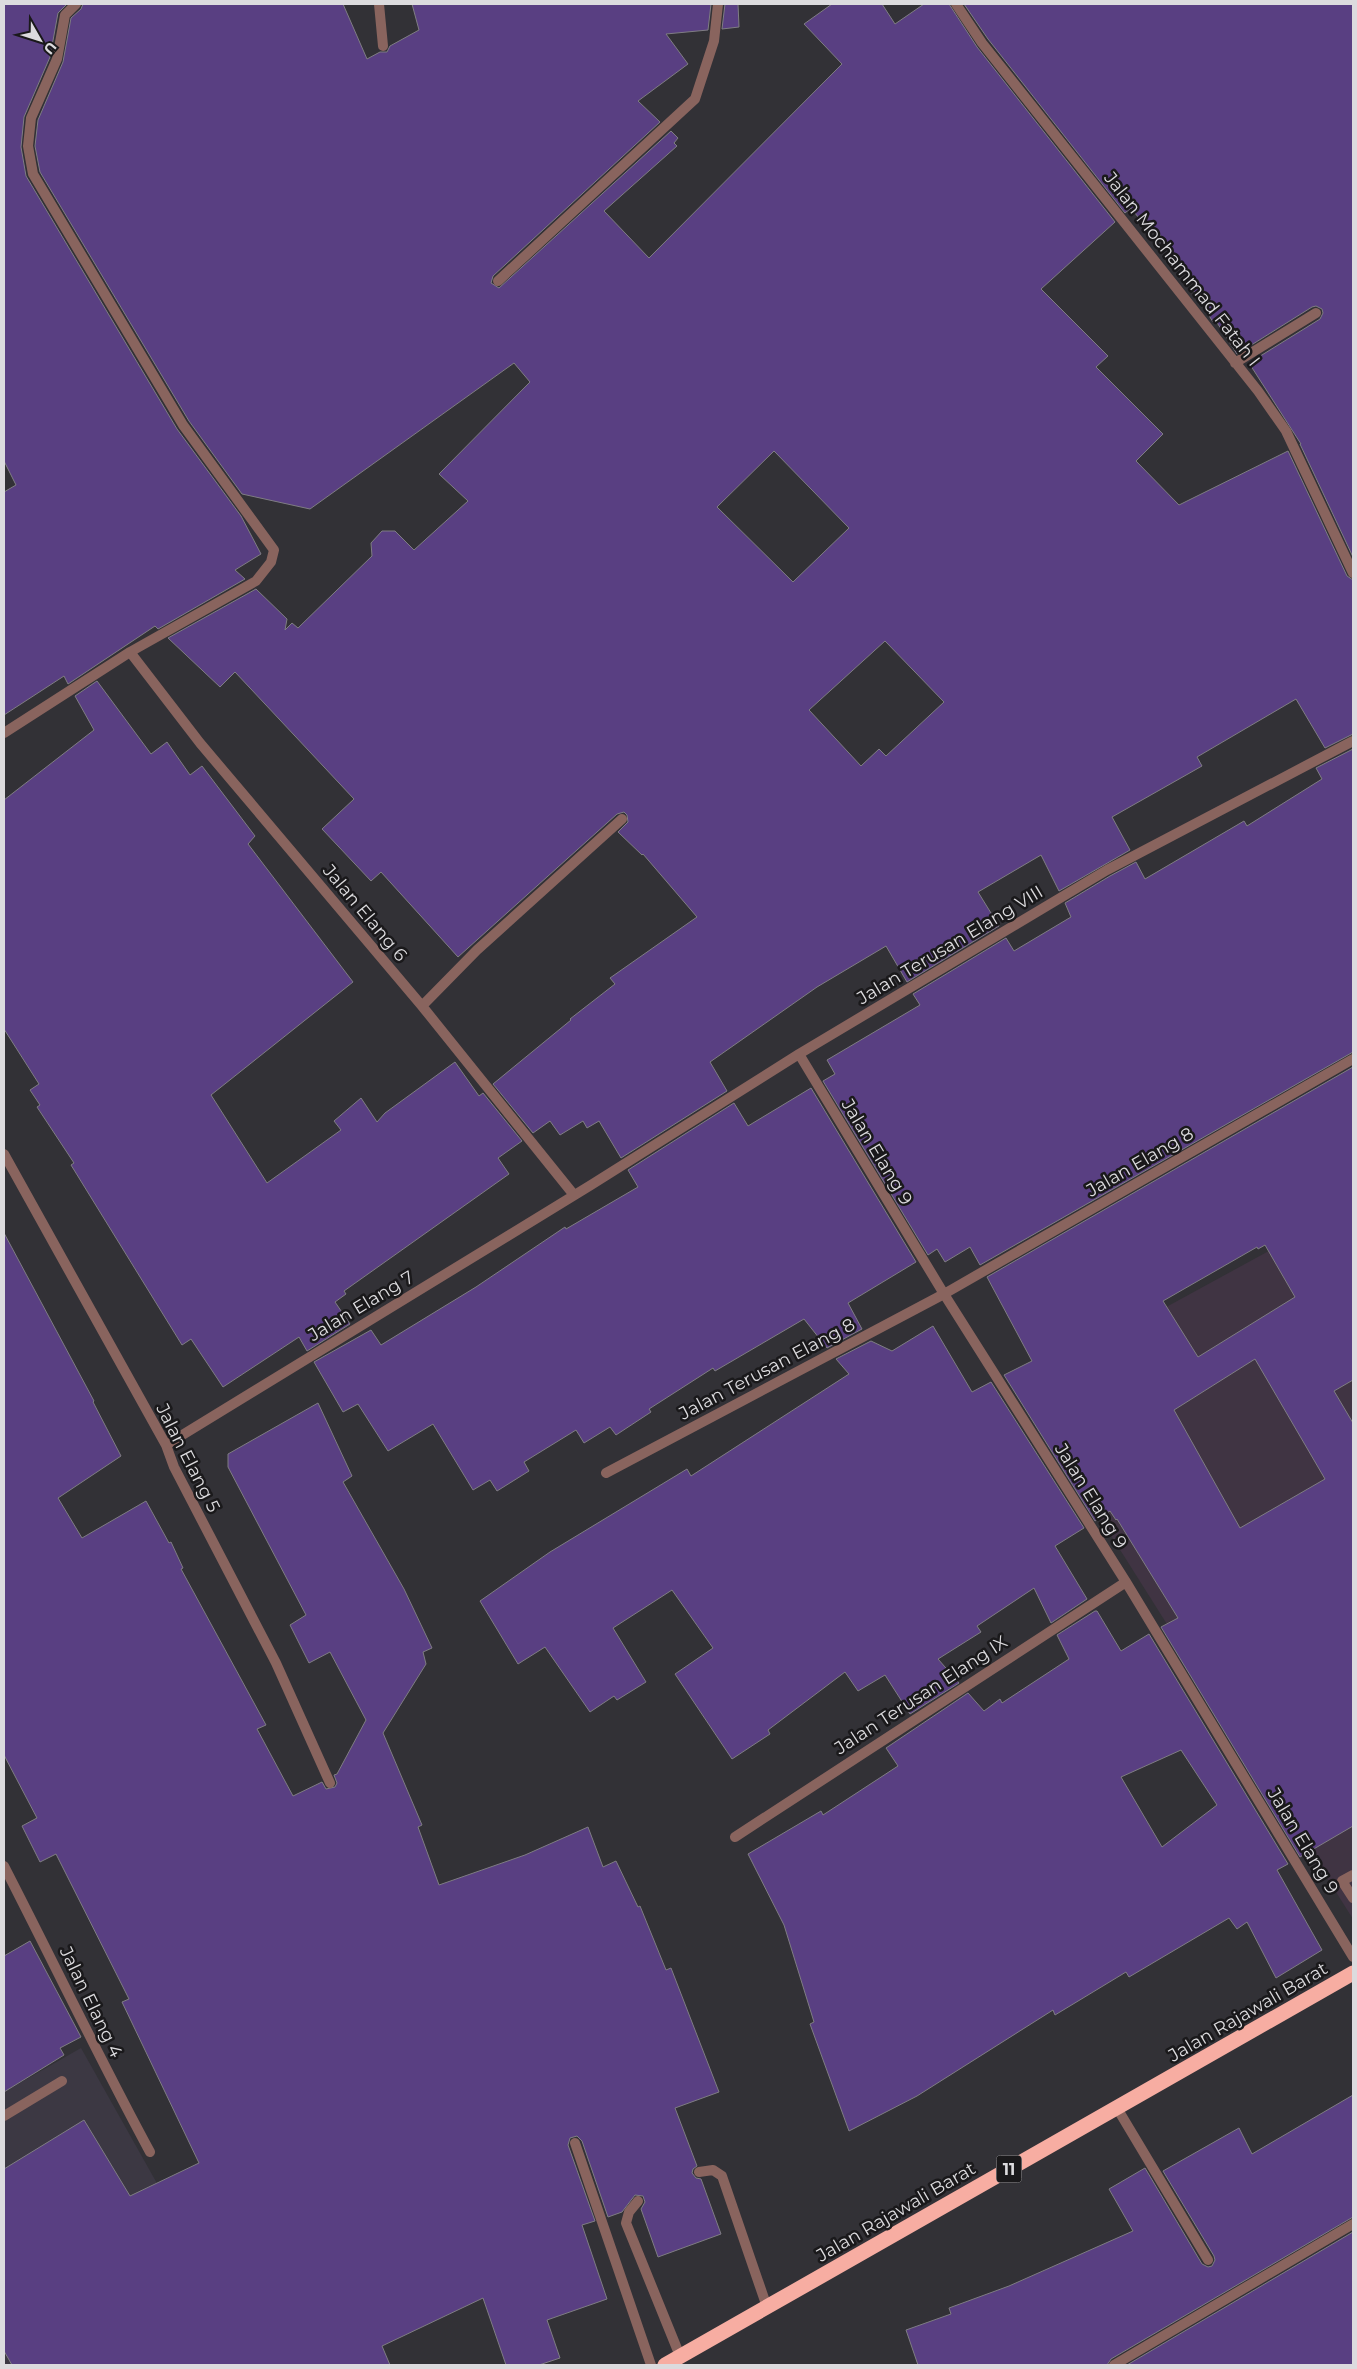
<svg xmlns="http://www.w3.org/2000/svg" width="1357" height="2369" viewBox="0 0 1357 2369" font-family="Montserrat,sans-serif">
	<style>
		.built { fill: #3c3843 }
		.medical { fill: #403443 }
		.building { fill: #593f82; stroke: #7f7d83; fill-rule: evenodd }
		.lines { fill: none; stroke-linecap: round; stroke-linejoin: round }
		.lane { stroke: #89645e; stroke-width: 10 }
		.street { stroke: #89645e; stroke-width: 10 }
		.highway { stroke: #f7ada2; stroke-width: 15 }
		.labels { text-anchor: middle; stroke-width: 5; stroke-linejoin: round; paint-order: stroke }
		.shield { fill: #1a191b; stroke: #a2a1a4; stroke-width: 1 }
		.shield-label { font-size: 16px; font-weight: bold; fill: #dcdbde }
		.street-label { font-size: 18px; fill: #dcdbde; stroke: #1a191b }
	</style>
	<rect width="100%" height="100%" fill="#323136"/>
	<path class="built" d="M81,2048L259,2365H4V2092Z"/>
	<path class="medical" d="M1353,1205V1919L1018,1388Z"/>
	<path class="building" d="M4,4H67L58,13L50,57L24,117L21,147L26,176L177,429L241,516L261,554L235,570L245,579L158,629L155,626L68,684L64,676L4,715V492L16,485L4,461Z
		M83,4H343L367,59L380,52H387L390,46L419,30L412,4H711L708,30L666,34L688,64L638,101L660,122L493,276L491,283L499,288L671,131L678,138L674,143L677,146L604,211L649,258L842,64L804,24L832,4H882L895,24L924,4H949L977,47L1115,222L1041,289L1108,356L1096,367L1163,434L1136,461L1179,505L1288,451L1347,576L1353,580V734L1325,748L1296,699L1197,757L1202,766L1112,817L1130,850L1059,891L1041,855L978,892L999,926L907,982L886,946L817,987L710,1062L727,1091L621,1158L599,1121L587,1128L583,1121L560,1135L550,1121L533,1133L493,1084L571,1020L570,1019L615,984L610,978L697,917L643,854L642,855L618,832L628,822L627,815L624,812L617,814L458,957L381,872L371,881L322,829L354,799L235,672L220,687L168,638L256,589L287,619L285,630L292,623L298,628L372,556L371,543L382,531H395L414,550L468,501L439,474L530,382L514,363L310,509L242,494L189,421L40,172L35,146L38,120L63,62L71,18L81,9ZM774,451L849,528L793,582L717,507ZM885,641L944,702L886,756L879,749L861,766L809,710Z
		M725,4H738L739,27L722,29Z
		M964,4H1353V557L1300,444H1301L1249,363L1320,319L1323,313L1322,309L1316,306L1312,307L1237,354L1216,321L1213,322L1193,290L1198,286L1154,227L1149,231L1131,208L1125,213L988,39Z
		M97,681L151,754L167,742L190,775L202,766L255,836L248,844L353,982L211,1095L267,1183L341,1130L334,1121L361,1098L377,1122L385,1113L455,1062L479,1096L483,1093L522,1141L498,1158L509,1174L344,1291L346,1294L335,1302L350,1324L307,1351L299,1337L223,1387L191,1339L182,1345L71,1165L74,1163L37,1107L40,1105L30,1090L39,1084L4,1029V800L94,730L75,696Z
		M1353,749V1052L980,1265L970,1247L945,1262L937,1249L928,1255L823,1081L835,1074L827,1060L920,1005L913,994L1006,938L1014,951L1071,917L1065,903L1110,876L1136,862L1145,879L1244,821L1247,826L1322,779L1316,768Z
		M1353,1067V1380L1334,1391L1353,1423V1826L1300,1857L1161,1627L1178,1618L1117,1519L1116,1520L1110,1511L1095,1521L1004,1375L1032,1361L987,1277ZM1265,1245L1295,1297L1198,1357L1163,1301L1257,1247L1258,1249ZM1255,1359L1325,1479L1240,1528L1174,1410Z
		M811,1088L916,1262L848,1303L862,1329L827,1348L804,1319L715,1371L713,1368L649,1409L651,1412L616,1435L610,1427L584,1443L576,1430L524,1462L529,1471L497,1491L490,1480L473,1490L433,1424L388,1451L358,1404L343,1412L314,1362L371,1330L381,1345L476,1287L565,1227L566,1229L638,1187L628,1170L734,1103L748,1126Z
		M4,1233L94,1401L93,1402L121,1456L58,1498L82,1538L146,1501L169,1543L171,1542L183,1568L181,1569L266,1725L257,1729L293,1796L322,1782L326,1789L335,1787L337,1783L334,1775L337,1774L366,1720L330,1652L309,1663L290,1625L306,1615L228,1467V1454L318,1403L352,1476L343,1482L404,1589L432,1648L423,1652L426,1664L383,1733L422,1825L418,1827L439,1885L525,1855L588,1827L603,1867L616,1861L638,1907L640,1906L666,1970L671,1968L719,2092L675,2108L697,2166L693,2169L692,2173L696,2178L701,2179L721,2234L658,2257L641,2209L645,2202L643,2196L635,2195L622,2212L608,2217L582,2141L577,2136L570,2138L568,2145L595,2221L582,2225L607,2299L547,2320L560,2358L539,2365H506L483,2298L382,2346L390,2365H12L4,2351V2169L84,2120L130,2196L199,2163L122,2002L129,1999L56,1854L40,1862L22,1826L37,1818L4,1755Z
		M933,1326L972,1392L991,1382L1084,1528L1055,1546L1087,1599L1051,1623L1034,1588L977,1626L981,1632L938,1659L959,1683L910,1714L885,1675L858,1691L845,1672L768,1730L770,1734L732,1759L675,1674L713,1648L672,1590L613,1628L646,1682L617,1700L614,1696L590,1712L545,1647L518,1664L480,1601L550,1552L687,1469L691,1476L849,1374L836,1359L871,1341L892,1351Z
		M1095,1611H1097L1121,1651L1149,1634L1288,1864L1277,1870L1322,1950L1276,1978L1247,1922L1237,1929L1229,1918L1129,1977L1126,1972L1055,2015L1053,2010L917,2096L849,2131L810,2024L814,2022L784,1925L748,1854L821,1811L823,1815L898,1766L886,1748L968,1693L984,1711L1000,1699L1002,1703L1069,1659L1057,1635ZM1181,1750L1217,1805L1162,1847L1121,1777Z
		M30,1941L81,2037L60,2048L64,2055L4,2092V1956Z
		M1353,2095V2217L1111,2359L1107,2365H918L906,2330L951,2314L949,2308L1009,2286L1133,2231L1109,2189L1145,2168L1202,2264L1208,2267L1212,2266L1215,2260L1214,2256L1163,2171L1239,2128L1252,2154Z
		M1353,2232V2365H1127Z"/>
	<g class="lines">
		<path class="lane" d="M379,4L383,46
			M498,281L695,99L714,41L718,4
			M1353,1875L1342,1881L1353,1898
			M4,2116L62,2081
			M699,2172L713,2170L722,2176L767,2307
			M638,2201L629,2212L626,2223L680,2356"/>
		<path class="street" d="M956,4L982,43L1258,391L1286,431L1353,573
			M1235,363L1316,313
			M130,652L200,743L422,1006L574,1195
			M4,733L130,652L256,581L271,562L274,550L183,425L33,174L28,146L31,118L57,59L65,15L76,4
			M422,1006L477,950L622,819
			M799,1054L944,1294L1126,1582L1353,1957
			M4,1154L166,1445L174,1467L276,1663L330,1783
			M166,1445L591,1185L799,1054L1107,870L1353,741
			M606,1473L944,1294L1353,1059
			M735,1837L1126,1582
			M4,1866C53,1961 99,2058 150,2152
			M1117,2108L1208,2260
			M575,2143L651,2365
			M1114,2365L1353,2224"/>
		<path class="highway" d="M665,2365L1353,1973"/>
	</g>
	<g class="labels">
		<rect class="shield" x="996.5" y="2155.5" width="25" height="27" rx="4"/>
		<g class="shield-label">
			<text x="1009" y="2175">11</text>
		</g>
		<g class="street-label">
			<text transform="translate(1182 269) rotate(52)" y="6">Jalan Mochammad Fatah I</text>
			<text transform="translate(365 913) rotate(50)" y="6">Jalan Elang 6</text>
			<text transform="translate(950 945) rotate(-31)" y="6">Jalan Terusan Elang VIII</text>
			<text transform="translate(877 1152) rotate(59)" y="6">Jalan Elang 9</text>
			<text transform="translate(1140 1162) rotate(-30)" y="6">Jalan Elang 8</text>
			<text transform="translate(361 1306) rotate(-31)" y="6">Jalan Elang 7</text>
			<text transform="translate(767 1369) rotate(-28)" y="6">Jalan Terusan Elang 8</text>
			<text transform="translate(188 1458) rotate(63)" y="6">Jalan Elang 5</text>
			<text transform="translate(1091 1496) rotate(58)" y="6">Jalan Elang 9</text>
			<text transform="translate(921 1695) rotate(-33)" y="6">Jalan Terusan Elang IX</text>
			<text transform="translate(1303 1841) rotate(59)" y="6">Jalan Elang 9</text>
			<text transform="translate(91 2002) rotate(64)" y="6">Jalan Elang 4</text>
			<text transform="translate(1248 2012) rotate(-30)" y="6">Jalan Rajawali Barat</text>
			<text transform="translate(896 2212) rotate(-30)" y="6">Jalan Rajawali Barat</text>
		</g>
	</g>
	<rect width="1357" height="2369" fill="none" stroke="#dcdbde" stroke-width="10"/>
	<g transform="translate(40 40) rotate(129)" stroke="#1a191b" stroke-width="4" paint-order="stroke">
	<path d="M0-4L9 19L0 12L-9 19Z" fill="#dcdbde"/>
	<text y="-8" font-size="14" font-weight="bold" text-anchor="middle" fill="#dcdbde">U</text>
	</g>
</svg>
